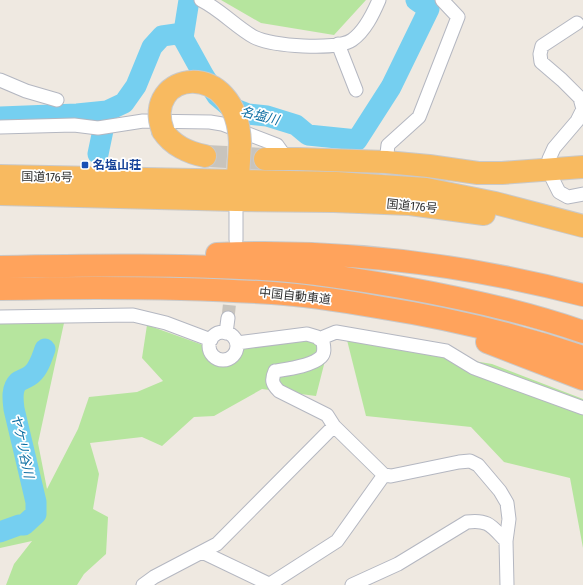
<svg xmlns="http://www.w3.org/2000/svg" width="583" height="585" viewBox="0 0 583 585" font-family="'Fira Sans Condensed','Noto Sans JP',sans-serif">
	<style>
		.green { fill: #b6e59e }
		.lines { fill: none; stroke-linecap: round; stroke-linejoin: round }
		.river { stroke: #75cff0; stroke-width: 21 }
		.minor-tunnel { stroke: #c8c4bd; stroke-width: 13; stroke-dasharray: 13 6; stroke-linecap: butt }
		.trunk-tunnel { stroke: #c8c4bd; stroke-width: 22; stroke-dasharray: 22 11; stroke-linecap: butt }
		.minor-casing { stroke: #b4b7c1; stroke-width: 15 }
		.trunk-casing { stroke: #c9c9c9; stroke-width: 24 }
		.motorway-casing { stroke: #c9c9c9; stroke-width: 24 }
		.minor { stroke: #fff; stroke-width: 13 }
		.trunk { stroke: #f8ba60; stroke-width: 22 }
		.motorway { stroke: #ffa35c; stroke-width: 22 }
		.trunk-bridge-casing { stroke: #c9c9c9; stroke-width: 24; stroke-linecap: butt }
		.trunk-bridge { stroke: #f8ba60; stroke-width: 22 }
		.transit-dot { fill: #1a4fb4; stroke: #fff; stroke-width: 1.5 }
		.labels { text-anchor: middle; stroke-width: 3.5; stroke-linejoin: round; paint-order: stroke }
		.transit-label { font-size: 12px; font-weight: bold; fill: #164399; stroke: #fff; text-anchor: start }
		.street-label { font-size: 12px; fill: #2e2e2e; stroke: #fff }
		.water-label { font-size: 13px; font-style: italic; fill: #0d6fa3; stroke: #fff }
	</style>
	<rect width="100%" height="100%" fill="#efe9e1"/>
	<path class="green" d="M221,0H366L334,35L261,23Z
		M64,323L38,443L47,489L78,429L89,397L137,392L163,381L142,358L147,325L203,345L209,361L224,365L237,360L242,347L312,338L329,345L316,396L262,389L214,416L194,417L162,446L142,437L90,443L99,474L93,509L108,517L106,554L84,574L77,585H6L14,564L32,541L0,548V324Z
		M347,340L492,364L583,399V548L570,478L504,462L471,427L366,416Z"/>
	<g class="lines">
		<path class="river" d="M183,38L189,0
			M0,117L77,114L107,111L124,103L136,86L152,47L162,36L176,34L183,38L204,76L217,96L230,107L248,114L267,116L296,125L308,135L357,140L391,87L429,9L416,0
			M98,154L107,111
			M0,532L19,525H24L36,514V502L14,409C13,400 11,389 18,382C22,379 28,378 32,374C39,368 42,357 45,349"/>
		<path class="minor-tunnel" d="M228,318L234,261"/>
		<path class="trunk-tunnel" d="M205,156L265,159"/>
		<defs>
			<path id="minor" d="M201,0C221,10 236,27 254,37C271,46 336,51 352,40C365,31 373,14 379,0
				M577,23L542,46L540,54L541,62L562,80L580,98L583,109L577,121L554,148L549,159L548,170L559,192L568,197L583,194
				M338,44L356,90
				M0,80L26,91L57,100
				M0,127L74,125L98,128L143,121L210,122L222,124L277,145L287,159
				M386,162L388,145L419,117L458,17L442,0
				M236,240V200
				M0,317L133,315L166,323L211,340
				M209 346a14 14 0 1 1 28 0a14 14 0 1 1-28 0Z
				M226,333L228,318
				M319,339L336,332L446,351L474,368L583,408
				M237,343L307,334L317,337L323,342C324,348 325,353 321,357C312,366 287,369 275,371C271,380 272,384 279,391L327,415L334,426L384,475L391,476L459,462L470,461L478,465L500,491L507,503L509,519L506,541L507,585
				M202,552L271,585
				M270,584L337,541L384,475
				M143,585L154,577L217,544L334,426
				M352,585L398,564L467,522C489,519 492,527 506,541"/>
			<path id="trunk" d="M163,131C172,145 189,153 205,156
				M265,159H298L386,162L429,166L478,173H502L583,167
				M0,176L336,183L426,189L495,203L583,226
				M0,194L236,200L334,201L410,204L484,214
				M237,195L240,143"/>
			<path id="motorway" d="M217,254C340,249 464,264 583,295
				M0,267C93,265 186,264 278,270C319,273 360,280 401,287C462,298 524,311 583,332
				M0,289C91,287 182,287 272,293C307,295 343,301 377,307C447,318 516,334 583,357
				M487,342L583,379"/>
		</defs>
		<use href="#minor" class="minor-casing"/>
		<use href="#trunk" class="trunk-casing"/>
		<use href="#motorway" class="motorway-casing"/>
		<use href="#minor" class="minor"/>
		<use href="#trunk" class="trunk"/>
		<use href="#motorway" class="motorway"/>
		<defs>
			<path id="trunk-bridge" d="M163,131C141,71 237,56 240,143"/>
		</defs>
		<use href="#trunk-bridge" class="trunk-bridge-casing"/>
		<use href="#trunk-bridge" class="trunk-bridge"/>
	</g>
	<rect class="transit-dot" x="81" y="161" width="8" height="8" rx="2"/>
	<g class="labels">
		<g class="transit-label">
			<text x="93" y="169">名塩山荘</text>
		</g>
		<g class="street-label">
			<text transform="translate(47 177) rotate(1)" y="4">国道176号</text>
			<text transform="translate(412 206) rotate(5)" y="4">国道176号</text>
			<text transform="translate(295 296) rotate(6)" y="4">中国自動車道</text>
		</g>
		<g class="water-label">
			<text transform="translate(260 115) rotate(14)" y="5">名塩川</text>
			<text transform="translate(23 446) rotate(78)" y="5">ヤケリ谷川</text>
		</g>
	</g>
</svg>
